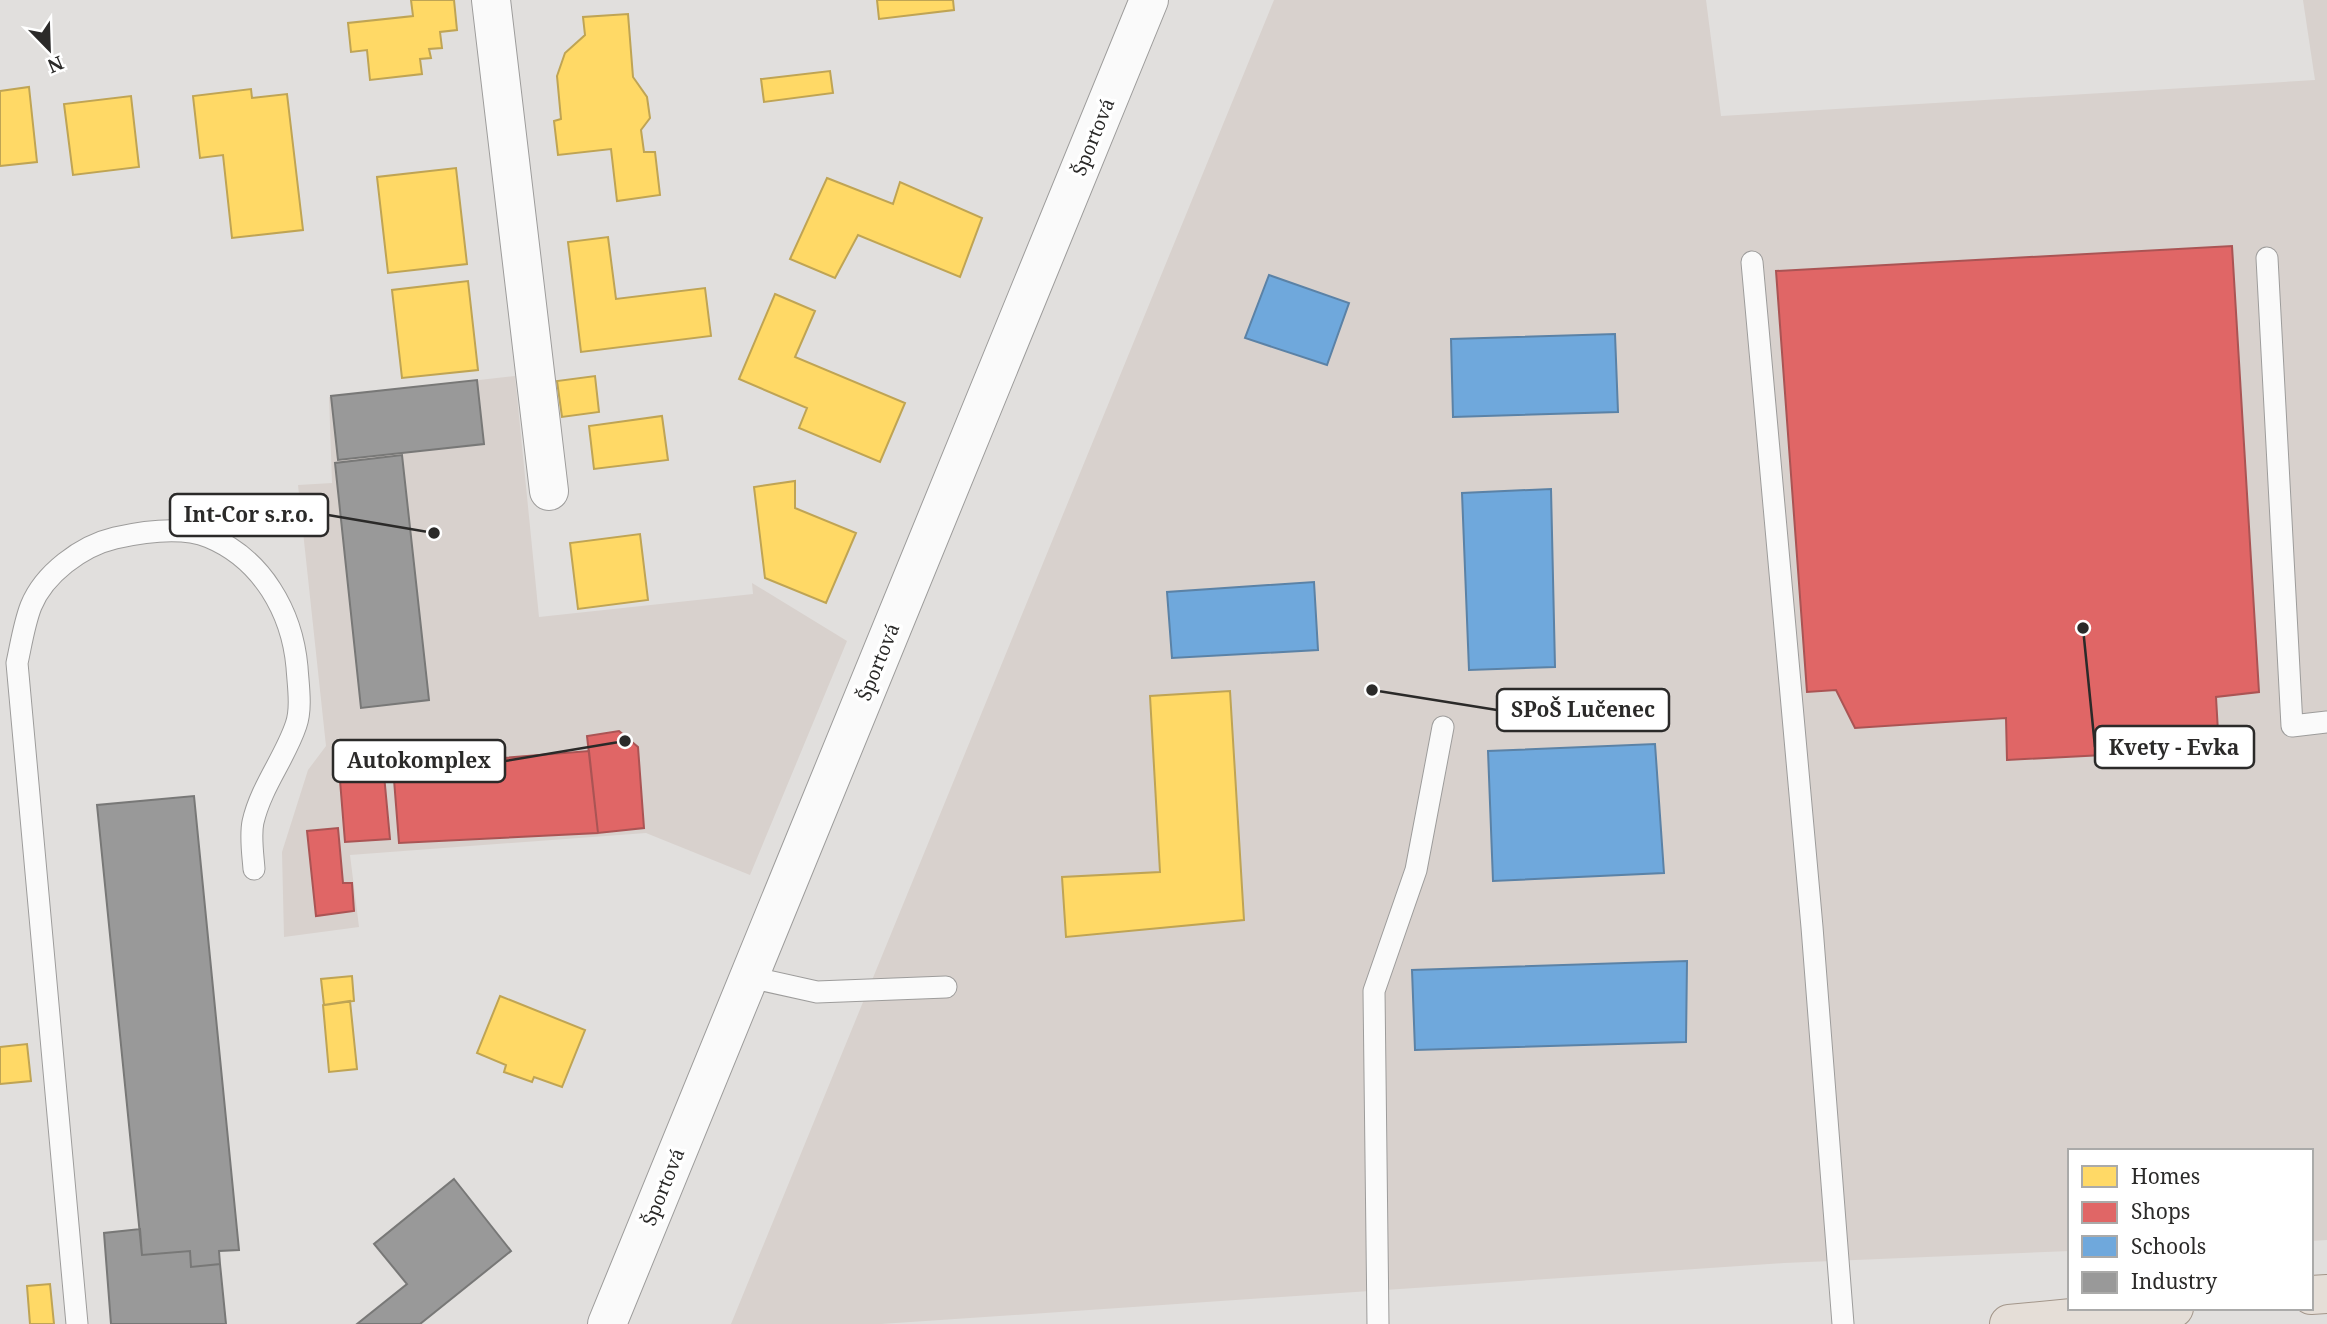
<svg xmlns="http://www.w3.org/2000/svg" width="2327" height="1324" viewBox="0 0 2327 1324" font-family="'Noto Serif',serif">
	<style>
		.built { fill: #d8d1cd }
		.homes { fill: #ffd966; stroke: #bfa454; stroke-width: 2 }
		.shops { fill: #e06666; stroke: #aa5454; stroke-width: 2 }
		.schools { fill: #6fa8dc; stroke: #5b82a6; stroke-width: 2 }
		.industry { fill: #999; stroke: #787877; stroke-width: 2 }
		.lines { fill: none; stroke-linecap: round; stroke-linejoin: round }
		.service-casing { stroke: #9d9c9b; stroke-width: 23 }
		.minor-casing { stroke: #9d9c9b; stroke-width: 40 }
		.primary-casing { stroke: #a3968a; stroke-width: 40 }
		.service { stroke: #fafafa; stroke-width: 21 }
		.minor { stroke: #fafafa; stroke-width: 38 }
		.primary { stroke: #e5ded7; stroke-width: 38 }
		.labels { text-anchor: middle; stroke-width: 7; stroke-linejoin: round; paint-order: stroke }
		.street-label { font-size: 19px; fill: #2b2a29; stroke: #fff }
		.leader { fill: none; stroke: #2b2a29; stroke-width: 2.5 }
		.callout-dot { fill: #2b2a29; stroke: #fff; stroke-width: 2.5 }
		.callout { fill: #fff; stroke: #2b2a29; stroke-width: 2.5 }
		.callout-label { font-size: 21px; text-anchor: middle; font-weight: bold; fill: #2b2a29 }
	</style>
	<rect width="100%" height="100%" fill="#e1dfdd"/>
	<path class="built" d="M1274,0H1706L1721,116L2315,80L2303,0H2327V1240L2311,1241V1151H2070V1251L1784,1263L881,1324H731Z
		M515,376L539,617L753,594L752,583L847,641L750,875L646,833L350,855L359,927L284,937L282,852L308,770L326,746L298,485L332,483L329,397Z"/>
	<path class="homes" d="M411,0H454L457,30L440,32L442,48L429,49L431,58L420,59L422,74L370,80L367,50L351,52L348,23L413,16Z
		M877,0H953L954,10L879,19Z
		M628,14L633,77L647,97L650,118L641,130L644,152H655L660,195L617,201L611,149L558,155L554,121L561,119L557,76L565,53L585,35L583,17Z
		M830,71L833,93L764,102L761,79Z
		M29,87L37,162L0,166V91Z
		M251,89L252,98L287,94L303,230L232,238L223,155L200,158L193,96Z
		M131,96L139,167L73,175L64,104Z
		M456,168L467,264L388,273L377,177Z
		M827,178L893,204L900,182L982,218L960,277L858,235L835,278L790,259Z
		M608,237L616,299L705,288L711,336L581,352L568,242Z
		M468,281L478,370L402,378L392,290Z
		M775,294L815,311L795,357L905,403L880,462L799,428L807,408L739,379Z
		M595,376L599,412L562,417L557,381Z
		M662,416L668,460L594,469L589,426Z
		M795,481V508L856,533L826,603L765,578L754,487Z
		M640,534L648,600L578,609L570,543Z
		M1230,691L1244,920L1066,937L1062,877L1160,872L1150,696Z
		M352,976L354,1001L324,1005L321,979Z
		M500,996L585,1030L562,1087L534,1077L532,1082L504,1072L506,1065L477,1053Z
		M350,1001L357,1069L329,1072L323,1005Z
		M27,1044L31,1081L0,1084V1047Z
		M50,1284L54,1324H30L27,1286Z"/>
	<path class="shops" d="M2232,246L2259,692L2216,697L2219,749L2007,760L2006,718L1855,728L1836,690L1807,692L1776,271Z
		M619,731L638,747L644,828L598,833L587,736Z
		M589,751L598,833L399,843L393,767Z
		M383,764L390,839L345,842L339,768Z
		M338,828L343,883H352L354,911L316,916L307,831Z"/>
	<path class="schools" d="M1269,275L1349,303L1327,365L1245,338Z
		M1615,334L1618,412L1453,417L1451,339Z
		M1551,489L1555,667L1469,670L1462,493Z
		M1314,582L1318,650L1172,658L1167,592Z
		M1655,744L1664,873L1493,881L1488,751Z
		M1687,961L1686,1042L1415,1050L1412,970Z"/>
	<path class="industry" d="M477,380L484,444L338,460L331,396Z
		M402,455L429,700L361,708L335,463Z
		M194,796L239,1250L219,1251L220,1264L191,1267L190,1251L142,1255L97,805Z
		M454,1179L511,1251L420,1324H357L407,1284L374,1244Z
		M140,1229L142,1255L190,1251L191,1267L220,1264L226,1324H111L104,1233Z"/>
	<g class="lines">
		<defs>
			<path id="service" d="M2267,258L2292,726L2327,722
				M1752,262L1812,927L1843,1324
				M749,977L817,992L946,987
				M77,1324L17,663C21,645 24,624 31,606C44,574 81,546 115,538C142,532 182,526 209,537C262,559 292,612 297,667C298,684 302,708 296,725C285,758 261,787 253,822C250,836 253,855 254,869
				M1378,1324L1374,991L1416,870L1443,727"/>
			<path id="minor" d="M491,0L549,491
				M607,1324L1149,0"/>
			<path id="primary" d="M2311,1295L2327,1294
				M2009,1324L2174,1308"/>
		</defs>
		<use href="#service" class="service-casing"/>
		<use href="#minor" class="minor-casing"/>
		<use href="#primary" class="primary-casing"/>
		<use href="#service" class="service"/>
		<use href="#minor" class="minor"/>
		<use href="#primary" class="primary"/>
	</g>
	<g class="labels">
		<g class="street-label">
			<text transform="translate(1093 137) rotate(-68)" y="7">Športová</text>
			<text transform="translate(878 662) rotate(-68)" y="7">Športová</text>
			<text transform="translate(663 1187) rotate(-68)" y="7">Športová</text>
		</g>
	</g>
	<path class="leader" d="M434 533L328 515M1372 690L1497 710M2083 628L2095 747M625 741L505 761"/>
	<g class="callout-dot">
		<circle cx="434" cy="533" r="7"/>
		<circle cx="1372" cy="690" r="7"/>
		<circle cx="2083" cy="628" r="7"/>
		<circle cx="625" cy="741" r="7"/>
	</g>
	<g class="callout">
		<rect x="170" y="494" width="158" height="42" rx="7"/>
		<rect x="1497" y="689" width="172" height="42" rx="7"/>
		<rect x="2095" y="726" width="159" height="42" rx="7"/>
		<rect x="333" y="740" width="172" height="42" rx="7"/>
	</g>
	<g class="callout-label">
		<text x="249" y="522">Int-Cor s.r.o.</text>
		<text x="1583" y="717">SPoŠ Lučenec</text>
		<text x="2174" y="755">Kvety - Evka</text>
		<text x="419" y="768">Autokomplex</text>
	</g>
	<rect x="2068" y="1149" width="245" height="161" fill="#ffffff" stroke="#aaaaa9" stroke-width="2"/>
	<rect x="2082" y="1166" width="35" height="21" fill="#ffd966" stroke="#aaaaa9" stroke-width="2"/>
	<text x="2131" y="1184" font-size="21" fill="#2b2a29">Homes</text>
	<rect x="2082" y="1202" width="35" height="21" fill="#e06666" stroke="#aaaaa9" stroke-width="2"/>
	<text x="2131" y="1219" font-size="21" fill="#2b2a29">Shops</text>
	<rect x="2082" y="1236" width="35" height="21" fill="#6fa8dc" stroke="#aaaaa9" stroke-width="2"/>
	<text x="2131" y="1254" font-size="21" fill="#2b2a29">Schools</text>
	<rect x="2082" y="1272" width="35" height="21" fill="#999999" stroke="#aaaaa9" stroke-width="2"/>
	<text x="2131" y="1289" font-size="21" fill="#2b2a29">Industry</text>
	<g transform="translate(49 49) rotate(157)" stroke="#ffffff" stroke-width="5" paint-order="stroke">
	<path d="M0-5L12 26L0 18L-12 26Z" fill="#2b2a29"/>
	<text y="-10" font-size="19" font-weight="bold" text-anchor="middle" fill="#2b2a29">N</text>
	</g>
</svg>
